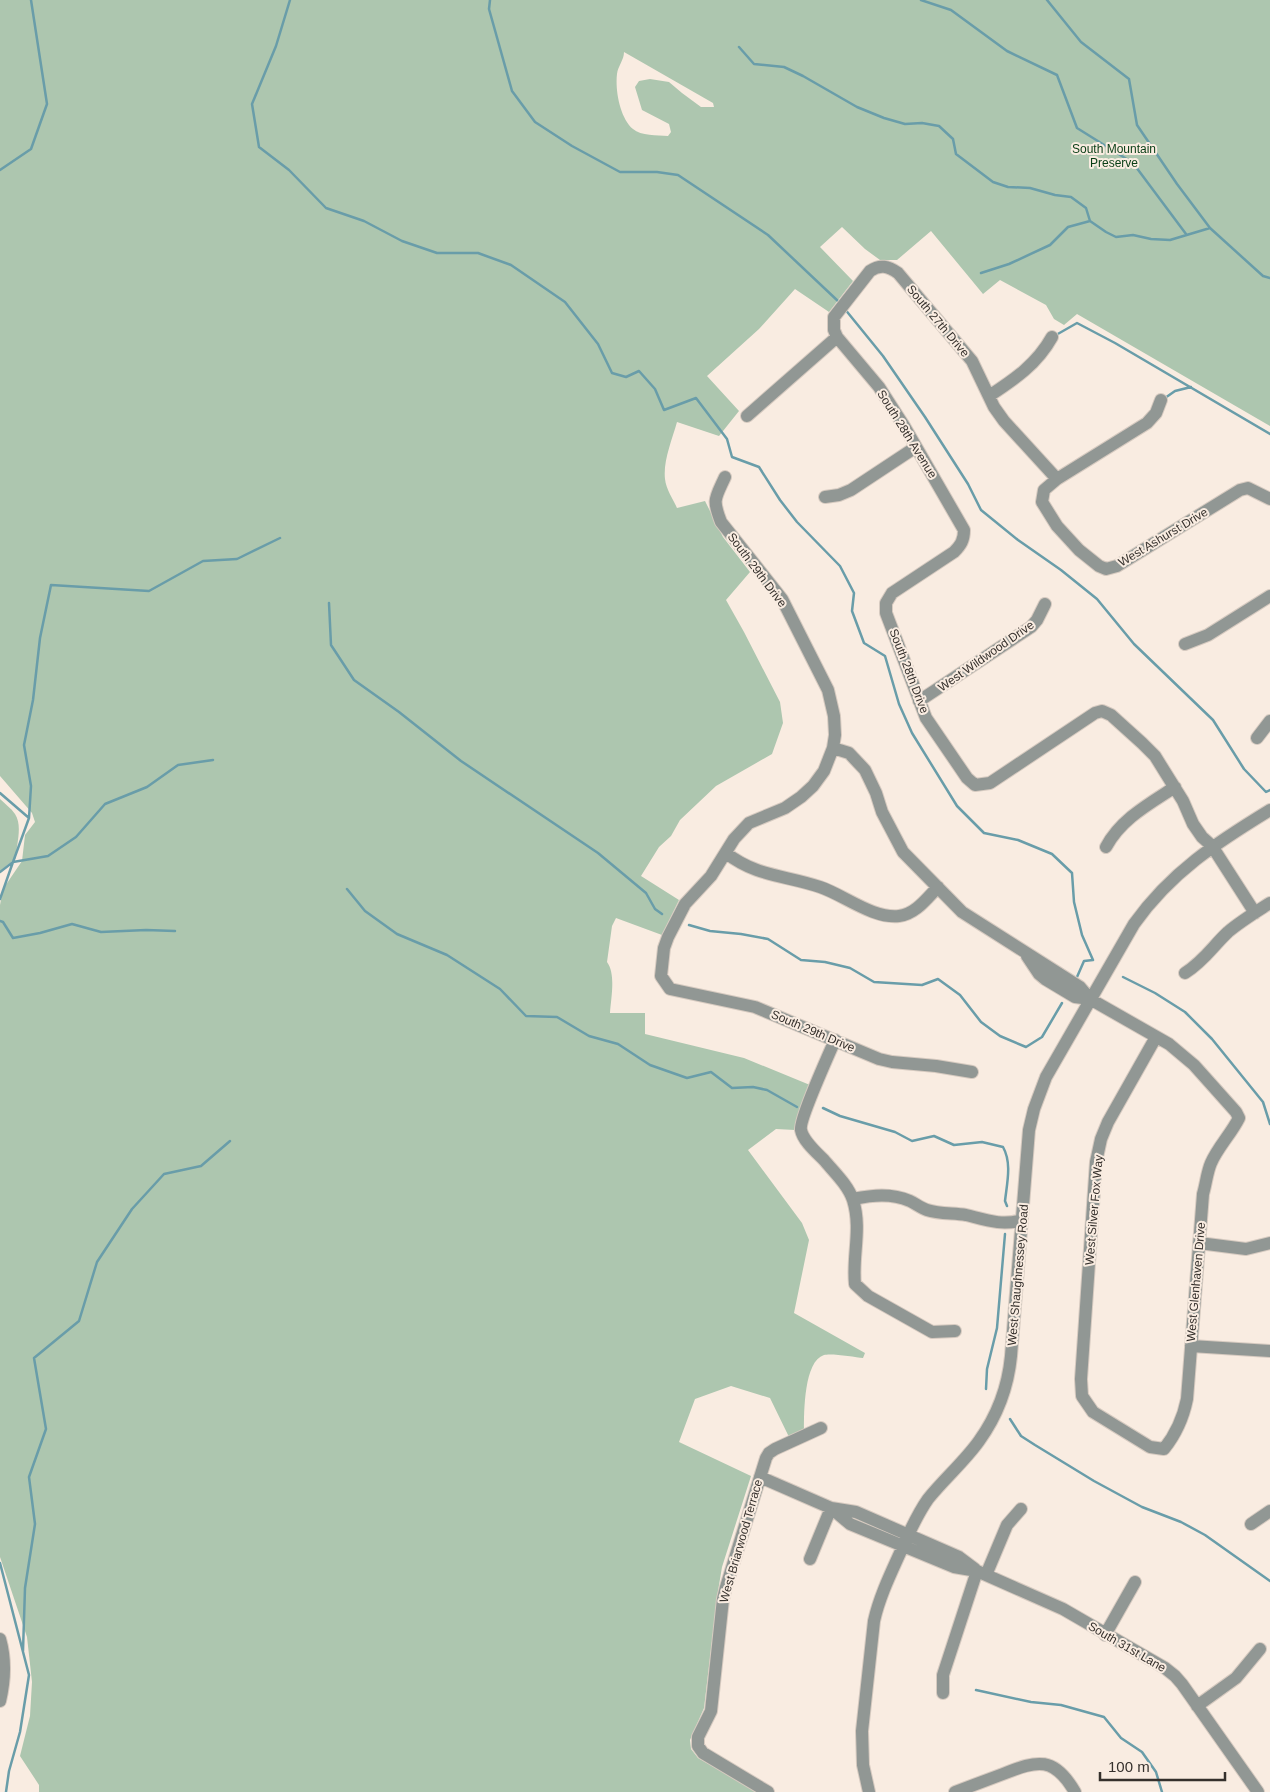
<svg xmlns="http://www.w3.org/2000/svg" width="1270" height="1792" viewBox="0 0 1270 1792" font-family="Helvetica,sans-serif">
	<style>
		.green { fill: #adc6af; fill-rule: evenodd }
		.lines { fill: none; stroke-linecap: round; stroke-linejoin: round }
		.stream { stroke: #699da9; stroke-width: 2.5 }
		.minor-casing { stroke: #d6cac0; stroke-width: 14 }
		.minor { stroke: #919794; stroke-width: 12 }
		.labels { text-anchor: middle; stroke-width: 4; stroke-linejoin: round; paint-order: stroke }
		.park-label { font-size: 12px; fill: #083e15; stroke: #f9ece1 }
		.street-label { font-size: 12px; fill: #35302c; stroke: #f9ece1 }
	</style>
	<rect width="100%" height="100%" fill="#f9ece1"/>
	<path class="green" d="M0,0H1270V426L1077,314L1064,325L1054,319L1046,305L1000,280L983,294L931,231L897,260H880L865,249L842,227L820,247L853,281L829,312L795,289L759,329L707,376L739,411L719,436L677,422C672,440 663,461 665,479C666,489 673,499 677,508L705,501L723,537L750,572L726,600L744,632L780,702L783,723L772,754L716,786L680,820L671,836L659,847L641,876L679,900L662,935L616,918L612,926L607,962C616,974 611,998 610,1013H645V1034L744,1058L810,1085L795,1130L776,1129L748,1150L802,1223L809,1240L794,1313L865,1353L863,1358C855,1357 831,1353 824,1355C804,1361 804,1412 804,1429L789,1437L770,1398L731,1386L695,1399L679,1442L751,1476L722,1567L718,1591L704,1708L690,1740L691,1749L698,1758L758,1792H39V1785L20,1756L30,1716L32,1682L27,1637L0,1557V905L3,889L22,861L25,835L35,822L32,813L0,776ZM624,52L713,103L714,107H701L682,93L669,82L650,79L639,81L635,87L642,110L669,124L671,132L668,136C657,135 641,136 633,129C620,118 615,90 617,74C618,66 624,60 624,52Z
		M0,799C5,804 11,808 15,814C23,826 16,845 16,858L0,871Z"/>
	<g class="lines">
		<path class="stream" d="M290,0L276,46L252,104L259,147L289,170L326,208L364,221L402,241L437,253H478L511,265L565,302L598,344L612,373L626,377L639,371L655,389L664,410L696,398L727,439L732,457L759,467L780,500L797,522L840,566L854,593L852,611L864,643L885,656L899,704L912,733L957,806L984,833L1018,840L1052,854L1072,873L1074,902L1082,935L1093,960L1084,961L1077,977
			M490,0L489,9L512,91L535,122L572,146L620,172H657L678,175L768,235L839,302
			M921,0L951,10L1007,51L1057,75L1077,128L1133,163L1186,234
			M1047,0L1081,42L1129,79L1137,125L1177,184L1210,228
			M739,47L754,64L784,67L803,76L857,107L884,118L905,124L922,123L939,126L953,139L956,154L993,182L1008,187L1030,188L1055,195L1071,197L1086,208L1090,221L1106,232L1116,237L1133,235L1151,239L1170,240L1210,228L1263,276L1270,278
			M0,170L31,149L47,104L31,0
			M981,273L1009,264L1050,245L1068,227L1090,221
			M844,308L883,356L925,417L968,484L981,510L1018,540L1061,570L1097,599L1134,644L1213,720L1244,769L1266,792L1270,790
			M1056,335L1077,323L1115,343L1270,434
			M1165,398L1175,391L1191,387
			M329,603L331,645L354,680L399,712L461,761L598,853L646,893L655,909L662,914
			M0,793L29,818L13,862L0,872
			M29,818L31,786L24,745L33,700L40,638L51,585L149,591L203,561L237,559L280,538
			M347,889L365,911L397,934L447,955L500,989L526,1016L557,1017L589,1036L618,1044L650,1065L687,1078L711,1072L732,1088L753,1087L767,1090L797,1107
			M0,899L13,862L48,856L76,837L105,804L147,787L178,765L213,760
			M0,921L3,922L13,938L40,933L72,924L101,932L146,930L175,931
			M689,925L710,931L741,934L768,939L801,960L825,962L850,968L874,982L922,985L938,979L960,995L981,1022L1000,1036L1026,1047L1042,1037L1062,1003
			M1123,977L1155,993L1185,1012L1212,1039L1263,1102L1270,1124
			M823,1108L840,1116L895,1132L912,1141L934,1136L954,1145L982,1142L1003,1147C1012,1163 1007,1183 1005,1201L1007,1206
			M986,1389L987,1369L997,1328L1005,1234
			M1010,1419L1021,1436L1035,1445L1094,1481L1142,1507L1181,1522L1205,1535L1270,1581
			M0,1563L29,1675L20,1732L9,1771L6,1792
			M23,1651L25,1588L35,1524L29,1477L46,1429L34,1358L79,1321L97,1262L132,1209L164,1174L201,1166L230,1141
			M976,1690L1031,1702L1061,1705L1104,1717L1121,1738L1142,1752L1156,1772L1162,1792"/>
		<defs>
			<path id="minor" d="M837,337L879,387L904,426L964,530C964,540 961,545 954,552L892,593L886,603V613L926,718L967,778L975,785L990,783L1095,713L1102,711L1111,715L1142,743L1155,756L1183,801L1193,824L1202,837L1212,846L1255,913
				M989,396C1015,379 1037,364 1052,337
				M1161,400L1156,413L1147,423L1057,479L1044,490L1042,502L1057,526L1079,550L1099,566L1106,569L1117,566L1240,490L1248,488L1270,499
				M747,416L837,337L834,330V317L870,271C880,264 888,266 898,273L972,361L994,407L1004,421L1057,479
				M725,477C715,499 712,499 721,522L782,599L828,690L834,716L835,735L833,748L824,771L813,786L801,797L785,808L749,823L734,839L711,876L685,904L668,937L664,948L661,976L670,989L755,1007L879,1059L892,1062L936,1066L972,1072
				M825,497L839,495L851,490L916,447
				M1185,644L1208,635L1270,596
				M919,701L1031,627L1037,620L1045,604
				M1257,738L1270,721
				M833,748L849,753L865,770L876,793L882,812L903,852L962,912L1080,987L1090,999L1169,1044L1194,1065L1236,1112L1239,1118C1231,1134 1218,1147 1211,1163C1207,1172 1206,1184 1203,1194L1187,1399C1183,1419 1176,1434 1164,1449L1150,1447L1093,1412L1082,1396L1081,1379L1096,1162L1101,1139L1108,1122L1156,1037
				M1106,847C1121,819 1149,804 1175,787
				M726,853C757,877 785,875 820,887C844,895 873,919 899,916C916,914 927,898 938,887
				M1027,956L1039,974L1045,979L1075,997L1090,999
				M1185,973C1205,960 1212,947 1228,932C1241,921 1256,912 1270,903
				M835,1040C829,1054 799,1120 801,1130C803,1141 816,1152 824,1160C834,1172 848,1185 853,1200C862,1229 852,1256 855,1284L868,1296L932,1332L955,1331
				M853,1199C873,1195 891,1193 910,1201C916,1204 921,1208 927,1210C939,1214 953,1213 966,1215C986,1220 1002,1226 1022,1220
				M1199,1243L1246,1249L1270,1243
				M1191,1346L1270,1351
				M760,1477L831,1508L856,1512L959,1557L975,1569
				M831,1508L850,1524L954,1567L977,1571L1063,1609L1165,1668L1175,1676L1182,1684L1258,1792
				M1251,1524L1270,1511
				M810,1559L831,1508
				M986,1575L1007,1525L1021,1509
				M1105,1635L1135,1582
				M0,1639C6,1660 5,1680 0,1701
				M943,1693V1675L977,1571
				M1197,1706L1236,1678L1260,1649
				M768,1792L703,1753L698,1746V1737L711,1711L723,1599L726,1587L766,1458L769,1453L775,1449L821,1428
				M869,1792L863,1765L862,1731L874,1621C879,1598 890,1575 900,1553C908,1535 916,1516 928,1499C944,1479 964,1462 979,1441C997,1416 1008,1387 1011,1356L1029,1130L1034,1109L1046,1077L1134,924C1171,872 1216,843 1270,810
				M955,1792C971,1786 987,1780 1003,1774C1038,1760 1054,1756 1075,1792"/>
		</defs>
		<use href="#minor" class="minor-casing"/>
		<use href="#minor" class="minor"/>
	</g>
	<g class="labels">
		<g class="park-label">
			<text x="1114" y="153">South Mountain<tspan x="1114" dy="14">Preserve</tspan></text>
		</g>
		<g class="street-label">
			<text transform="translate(938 321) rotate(50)" y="4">South 27th Drive</text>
			<text transform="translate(907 434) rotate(58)" y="4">South 28th Avenue</text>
			<text transform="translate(1163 537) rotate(-31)" y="4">West Ashurst Drive</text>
			<text transform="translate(757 570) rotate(53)" y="4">South 29th Drive</text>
			<text transform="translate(986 656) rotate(-35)" y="4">West Wildwood Drive</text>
			<text transform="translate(909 671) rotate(69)" y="4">South 28th Drive</text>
			<text transform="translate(813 1031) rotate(23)" y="4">South 29th Drive</text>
			<text transform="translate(1094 1210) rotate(-85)" y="4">West Silver Fox Way</text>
			<text transform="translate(1018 1275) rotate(-85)" y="4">West Shaughnessey Road</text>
			<text transform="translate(1196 1282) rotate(-85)" y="4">West Glenhaven Drive</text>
			<text transform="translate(741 1541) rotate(-74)" y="4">West Briarwood Terrace</text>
			<text transform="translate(1127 1647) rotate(30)" y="4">South 31st Lane</text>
		</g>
	</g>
	<path d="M1100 1772v8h125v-8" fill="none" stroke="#35302c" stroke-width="2.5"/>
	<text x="1108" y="1772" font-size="15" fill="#35302c" stroke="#f9ece1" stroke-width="4" paint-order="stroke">100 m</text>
</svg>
